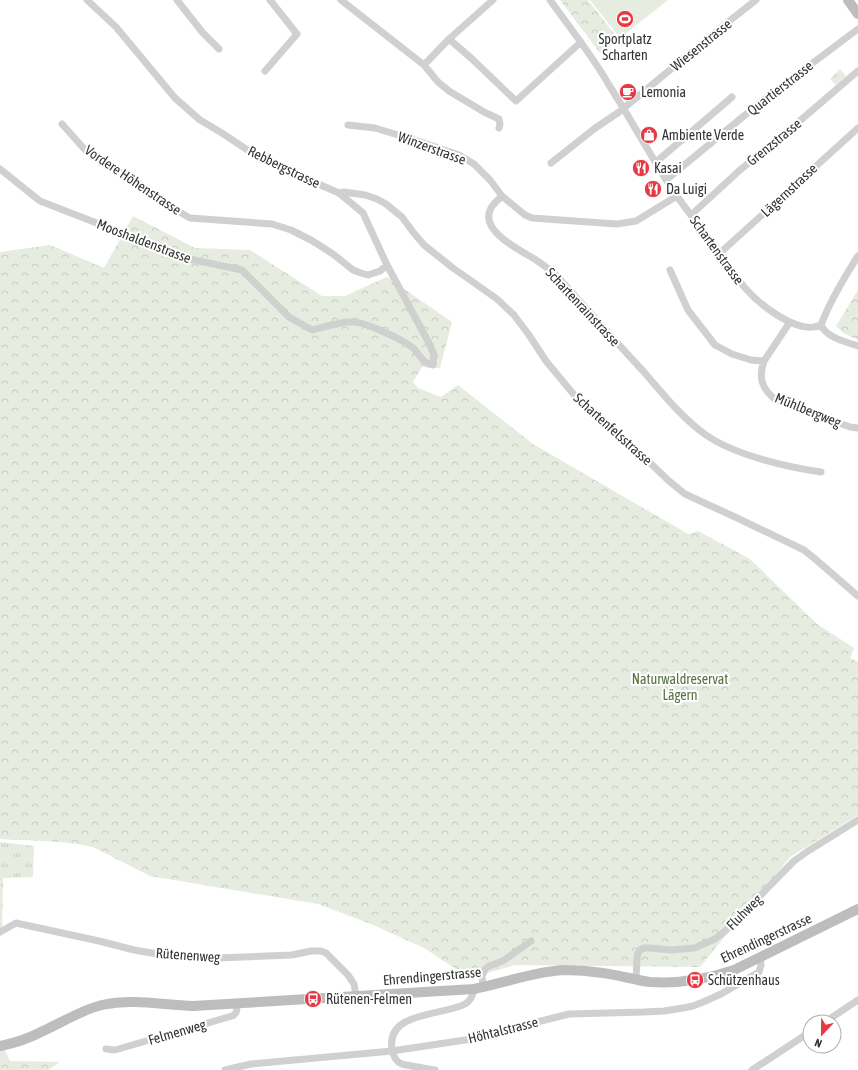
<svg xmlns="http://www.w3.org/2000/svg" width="858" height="1070" viewBox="0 0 858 1070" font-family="'Asap Condensed',sans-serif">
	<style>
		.grass { fill: url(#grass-tufts) }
		.forest { fill: url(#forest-crowns) }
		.pitch { fill: #e6ecdf }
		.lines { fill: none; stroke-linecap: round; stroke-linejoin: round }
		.minor { stroke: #d0d0d0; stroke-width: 7 }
		.secondary { stroke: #bdbdbd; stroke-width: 10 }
		.labels { text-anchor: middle; stroke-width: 4; stroke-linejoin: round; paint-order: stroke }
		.poi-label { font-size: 14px; fill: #333; stroke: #fff; text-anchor: start }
		.street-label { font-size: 14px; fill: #333; stroke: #fff }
		.park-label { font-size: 14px; fill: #56703f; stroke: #fff }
	</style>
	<defs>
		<pattern id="grass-tufts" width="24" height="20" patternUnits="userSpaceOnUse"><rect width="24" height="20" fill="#e6ecdf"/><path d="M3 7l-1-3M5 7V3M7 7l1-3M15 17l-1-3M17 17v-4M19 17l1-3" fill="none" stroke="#c6cbc0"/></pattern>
		<pattern id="forest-crowns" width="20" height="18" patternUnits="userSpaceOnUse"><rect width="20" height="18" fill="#e6ecdf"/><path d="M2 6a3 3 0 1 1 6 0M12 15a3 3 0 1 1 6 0" fill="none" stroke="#c6cbc0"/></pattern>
	</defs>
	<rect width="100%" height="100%" fill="#fff"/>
	<path class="grass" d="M840,69L846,76L836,85L830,79Z
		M0,842L34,846L33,877L3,878L2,935L0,936Z"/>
	<path class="forest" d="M560,0H588L619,40L600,53Z
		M133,216L195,248L250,250L322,296H345L387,277L452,322L440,368L422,367L413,382L418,388L441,397L458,385L533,444L688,534L698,531L750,559L817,624L854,648L850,658L858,662V815L790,857L700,967L515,965L470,978L424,948L371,924L318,904L150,876L93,847C63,840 31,841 0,839V252L50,245L104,268Z
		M858,290V340L845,334L836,326Z
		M0,1039L10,1061L60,1062L48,1070H0Z"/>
	<path class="pitch" d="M590,0H668L620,38Z"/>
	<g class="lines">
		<path class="minor" d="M177,0L203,33L219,49
			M341,0L424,65L438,82L449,91L484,112L499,119L500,124L499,128
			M550,0C570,28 592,55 609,85C630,118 649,153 670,186C683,206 699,225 714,245C724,259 734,276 746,289C760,305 799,336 821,325
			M449,39L471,58L516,101L581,42
			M424,65L449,39L493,0
			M265,71L297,34L270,0
			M62,124L87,152L140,184L176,210L190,218L272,224L291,230L311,240L333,254L353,270L361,273L368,275L380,271L387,265
			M348,125L375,128L418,141L459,155L474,164L490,180L502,196
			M656,162L732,97
			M551,163L594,129L619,112L728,22L756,0
			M0,169L40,201L94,222L180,257L242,270L289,317L312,330C324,327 341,321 354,322C367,323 402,339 413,348C421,355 420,362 433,365L434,355L430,345L387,265L363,213L339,193L261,159L222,133L200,120L175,98L116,27L87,0
			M666,180L762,101L858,29
			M339,193L344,192L365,195L377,199L386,204L402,217L413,232L424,245L453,268L497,299L514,315L529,335L546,361L585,408L626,440L669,481L685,494L735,517L804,550L814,558L858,596
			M677,196L636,221L617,224L532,218L525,215L502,196C498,200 494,203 491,208C478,231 522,251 536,260C544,265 551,271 558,277C587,309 615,341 644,372C663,394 682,418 706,435C735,455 786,467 821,472
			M691,215L740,170L788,131L858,71
			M720,253L858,128
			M670,270L688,310L715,345L732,354L751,360L764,361
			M790,322L764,361C758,378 762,389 776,400L850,427L858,428
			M821,325C830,301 844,278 858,256
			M821,325C827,338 846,342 858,346
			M0,932L16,923L99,941L134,950L170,956L197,958H217L292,955L311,951H321L326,953L348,975L354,984L356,996
			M636,980L637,958L638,953L640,950L644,948H650L671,950L694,948L715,939L725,931L755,901L794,861L808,851L858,820
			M483,987L482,976L485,969L489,966L503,961L531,941
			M825,1022L858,1000
			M106,1049L115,1050L232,1016C238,1013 237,1009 236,1003
			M225,1070L251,1064L392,1051L485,1037L533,1023L569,1014L644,1012L664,1011L683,1008L693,1006L703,1002L721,994L759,972L761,965L760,958
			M435,1070C427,1069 419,1067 411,1066C408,1065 404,1065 402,1064C396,1062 393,1055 392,1049C386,1011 443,1016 465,1004C471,1001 473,995 474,989
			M752,1070L810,1032"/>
		<path class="secondary" d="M848,0L858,14
			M0,1046C15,1043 30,1038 43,1031C63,1022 81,1010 102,1005C133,998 162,1005 193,1006L474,989C504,983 533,972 563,970C576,970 590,971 603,973C619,975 634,980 650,982C679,984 707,979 734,970L858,909"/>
	</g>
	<defs>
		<symbol id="stadium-disc" viewBox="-11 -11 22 22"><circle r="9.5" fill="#e63946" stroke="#fff"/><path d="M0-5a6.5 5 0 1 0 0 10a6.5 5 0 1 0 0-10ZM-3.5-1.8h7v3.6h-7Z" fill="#fff"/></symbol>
		<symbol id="cafe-disc" viewBox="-11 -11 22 22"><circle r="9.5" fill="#e63946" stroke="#fff"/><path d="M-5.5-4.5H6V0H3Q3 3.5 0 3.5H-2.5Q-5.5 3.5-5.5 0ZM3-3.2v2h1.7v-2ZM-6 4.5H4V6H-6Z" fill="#fff"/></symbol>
		<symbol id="shop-disc" viewBox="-11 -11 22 22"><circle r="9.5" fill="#e63946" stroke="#fff"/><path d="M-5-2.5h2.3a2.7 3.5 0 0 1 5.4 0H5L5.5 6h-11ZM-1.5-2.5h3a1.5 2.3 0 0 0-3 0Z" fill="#fff"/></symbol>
		<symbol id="restaurant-disc" viewBox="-11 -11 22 22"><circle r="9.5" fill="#e63946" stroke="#fff"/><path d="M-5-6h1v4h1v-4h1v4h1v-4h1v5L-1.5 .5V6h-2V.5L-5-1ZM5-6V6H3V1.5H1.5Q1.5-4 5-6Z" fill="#fff"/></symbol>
		<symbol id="bus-disc" viewBox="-11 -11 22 22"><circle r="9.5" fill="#e63946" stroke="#fff"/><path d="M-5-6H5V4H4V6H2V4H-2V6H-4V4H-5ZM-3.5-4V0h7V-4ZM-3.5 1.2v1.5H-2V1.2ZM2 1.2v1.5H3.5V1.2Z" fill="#fff"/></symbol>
	</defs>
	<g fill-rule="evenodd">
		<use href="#stadium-disc" x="615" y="9" width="20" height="20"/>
		<use href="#cafe-disc" x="618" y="82" width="20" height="20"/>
		<use href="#shop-disc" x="639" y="125" width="20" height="20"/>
		<use href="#restaurant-disc" x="631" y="158" width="20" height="20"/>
		<use href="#restaurant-disc" x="643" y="179" width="20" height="20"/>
		<use href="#bus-disc" x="685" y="970" width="20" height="20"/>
		<use href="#bus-disc" x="303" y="989" width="20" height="20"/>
	</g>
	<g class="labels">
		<g class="poi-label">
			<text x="625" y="44" text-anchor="middle">Sportplatz<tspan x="625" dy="16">Scharten</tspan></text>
			<text x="641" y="97">Lemonia</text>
			<text x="662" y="140">Ambiente Verde</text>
			<text x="654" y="173">Kasai</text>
			<text x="666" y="194">Da Luigi</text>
			<text x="708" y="985">Schützenhaus</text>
			<text x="326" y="1004">Rütenen-Felmen</text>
		</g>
		<g class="street-label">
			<text transform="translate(701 45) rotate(-39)" y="5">Wiesenstrasse</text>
			<text transform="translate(780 88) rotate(-38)" y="5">Quartierstrasse</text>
			<text transform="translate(774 142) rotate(-39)" y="5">Grenzstrasse</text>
			<text transform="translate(432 148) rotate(20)" y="5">Winzerstrasse</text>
			<text transform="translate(284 167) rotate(26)" y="5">Rebbergstrasse</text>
			<text transform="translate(133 180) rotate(34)" y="5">Vordere Höhenstrasse</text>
			<text transform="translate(789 190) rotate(-43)" y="5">Lägernstrasse</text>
			<text transform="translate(144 241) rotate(21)" y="5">Mooshaldenstrasse</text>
			<text transform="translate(717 250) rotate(54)" y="5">Schartenstrasse</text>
			<text transform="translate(583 307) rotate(47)" y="5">Schartenrainstrasse</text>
			<text transform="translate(808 410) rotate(22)" y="5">Mühlbergweg</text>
			<text transform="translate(613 429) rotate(42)" y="5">Schartenfelsstrasse</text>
			<text transform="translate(744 912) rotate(-45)" y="5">Fluhweg</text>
			<text transform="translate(766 938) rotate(-25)" y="5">Ehrendingerstrasse</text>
			<text transform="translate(188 955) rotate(4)" y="5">Rütenenweg</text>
			<text transform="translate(432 976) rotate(-5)" y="5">Ehrendingerstrasse</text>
			<text transform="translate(503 1030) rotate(-14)" y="5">Höhtalstrasse</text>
			<text transform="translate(177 1032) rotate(-16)" y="5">Felmenweg</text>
		</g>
		<g class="park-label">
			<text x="680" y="684">Naturwaldreservat<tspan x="680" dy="16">Lägern</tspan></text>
		</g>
	</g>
	<g transform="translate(822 1034) rotate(202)"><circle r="19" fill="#ffffff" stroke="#adadad"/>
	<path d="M0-3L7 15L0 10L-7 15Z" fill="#e63946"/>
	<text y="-6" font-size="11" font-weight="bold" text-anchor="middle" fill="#333333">N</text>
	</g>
</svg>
